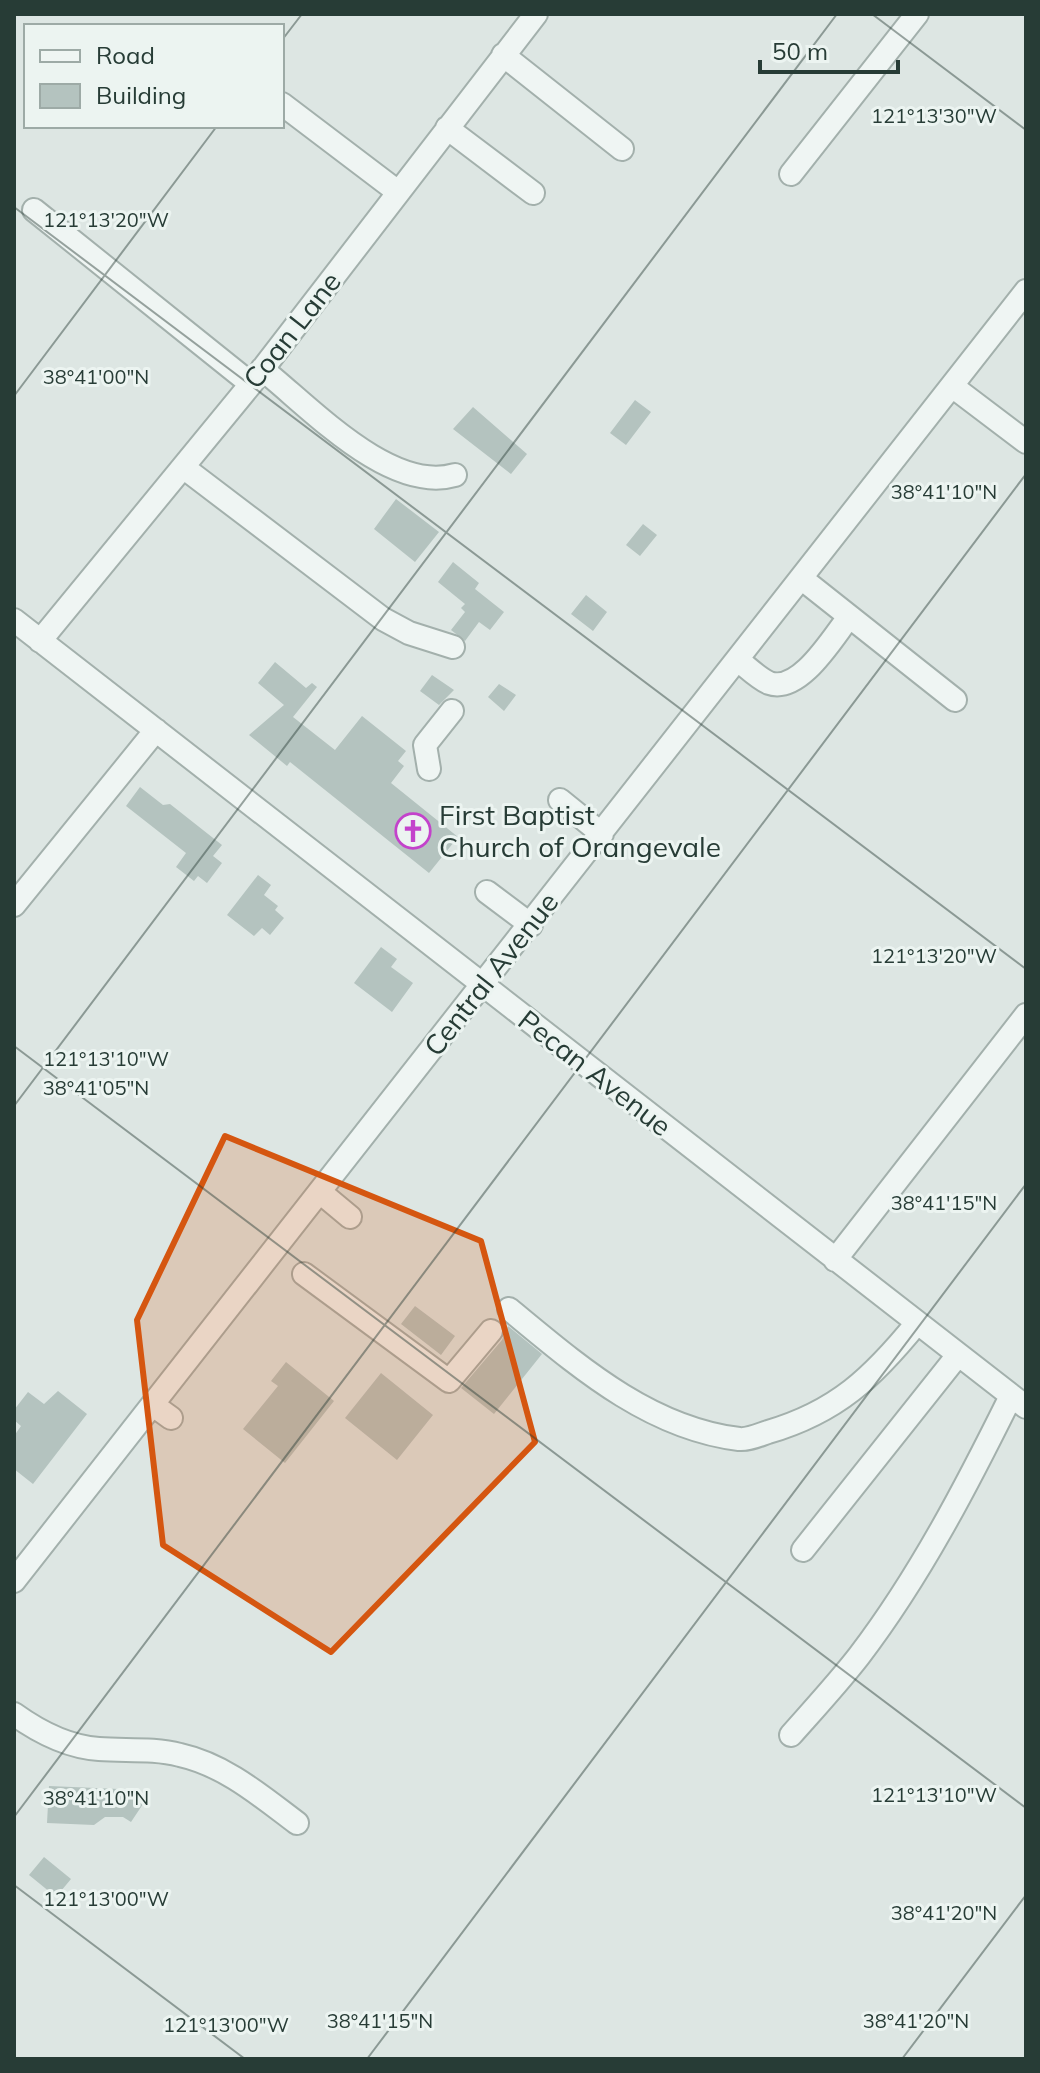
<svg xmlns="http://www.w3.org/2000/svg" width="1040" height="2073" viewBox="0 0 1040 2073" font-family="Mulish,sans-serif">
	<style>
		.building { fill: #b4c3bf }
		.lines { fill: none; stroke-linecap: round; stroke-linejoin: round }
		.minor-casing { stroke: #a3b0ac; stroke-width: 26 }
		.minor { stroke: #eff5f3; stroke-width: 22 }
		.marked { fill: #d55610; fill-opacity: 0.2; stroke: #d55610; stroke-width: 6; stroke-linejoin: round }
		.ticks { fill: none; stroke: #273c36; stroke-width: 2; stroke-opacity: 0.45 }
		.labels { text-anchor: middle; stroke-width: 6; stroke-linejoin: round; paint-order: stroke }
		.street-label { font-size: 28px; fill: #273c36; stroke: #ecf4f1 }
		.poi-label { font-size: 28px; fill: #273c36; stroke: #ecf4f1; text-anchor: start }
		.ticks-label { font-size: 20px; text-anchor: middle; fill: #273c36; stroke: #ecf4f1; stroke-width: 6; stroke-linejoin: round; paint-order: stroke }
	</style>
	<rect width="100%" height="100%" fill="#dde6e3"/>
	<path class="building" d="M635,400L651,412L626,445L610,433Z
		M473,407L527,454L511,474L453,429Z
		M396,499L439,532L415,562L374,529Z
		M643,524L657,535L640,556L626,545Z
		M453,562L479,583L475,589L504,612L490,630L479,622L465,641L451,630L465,612L461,608L465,604L438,582Z
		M586,595L607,612L593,631L571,614Z
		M275,662L306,688L312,683L317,687L293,717L335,750L362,716L406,751L398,761L404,766L391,783L458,837L429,873L290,762L287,766L249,735L284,705L258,683Z
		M432,675L454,690L439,705L420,691Z
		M499,684L516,695L504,711L488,697Z
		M140,787L163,805L170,804L222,845L213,856L222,863L207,883L198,876L194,881L176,867L186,853L126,806Z
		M258,875L271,885L264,895L278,906L275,910L284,918L270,935L262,928L254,936L227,915Z
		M381,947L397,959L391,967L413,983L392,1012L354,983Z
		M415,1306L455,1336L441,1355L401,1324Z
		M508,1326L542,1354L494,1414L461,1388L502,1340Z
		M286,1362L334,1401L285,1463L243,1429L278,1386L271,1381Z
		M381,1373L433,1415L397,1460L345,1418Z
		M58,1391L87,1414L33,1484L14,1469V1436L21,1426L14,1420V1410L28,1392L44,1404Z
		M49,1786L119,1789L143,1804L131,1822L123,1817H105L94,1825L47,1823Z
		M44,1857L71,1879L56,1897L29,1875Z"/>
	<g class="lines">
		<defs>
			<path id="minor" d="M503,55L622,149
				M282,104L398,192
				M447,128L533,193
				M791,174L917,14
				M34,210L251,384
				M262,369C310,407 390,494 455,475
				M952,386L1026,442
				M183,467L383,619L409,633L453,647
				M801,578L955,700
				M14,620L1026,1407
				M40,641L251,384L536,14
				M738,660C747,667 758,678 769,683C800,694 833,637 849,617
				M429,769L425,745L452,711
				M560,800L602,834
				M487,892L531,925
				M14,905L156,730
				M320,1192L350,1217
				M835,1260L1026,1015
				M304,1274L449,1381L491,1331
				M509,1309C577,1365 648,1428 739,1439C748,1440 759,1435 768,1432C837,1412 873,1377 917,1323
				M153,1405L171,1418
				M803,1550L958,1355
				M14,1581L1026,291
				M14,1714C39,1732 68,1747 99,1749C126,1751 153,1748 180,1755C225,1765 261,1796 297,1823
				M791,1735C814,1709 838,1683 859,1656C920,1576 967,1485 1011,1396"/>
		</defs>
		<use href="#minor" class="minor-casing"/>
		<use href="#minor" class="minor"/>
	</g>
	<path class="marked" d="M225,1136L481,1241L535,1442L331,1652L163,1545L137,1320Z"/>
	<path class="ticks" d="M872,14L1026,130M282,40L302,14M14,207L1026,969M14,396L217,126M14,1046L1026,1808M14,1106L837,14M14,1817L1026,474M14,1885L245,2059M367,2059L1026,1184M902,2059L1026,1895"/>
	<defs>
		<symbol id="church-ring" viewBox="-11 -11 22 22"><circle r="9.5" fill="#ecf4f1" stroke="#c342cb" stroke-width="1.5"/><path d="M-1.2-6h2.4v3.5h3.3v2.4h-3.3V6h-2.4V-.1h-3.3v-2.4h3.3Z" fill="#c342cb"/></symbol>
	</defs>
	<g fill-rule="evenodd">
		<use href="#church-ring" x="393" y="811" width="40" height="40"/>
	</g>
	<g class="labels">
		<g class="street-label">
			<text transform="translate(292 330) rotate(-52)" y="10">Coan Lane</text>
			<text transform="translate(491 974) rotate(-52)" y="10">Central Avenue</text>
			<text transform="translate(595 1073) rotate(38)" y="10">Pecan Avenue</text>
		</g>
		<g class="poi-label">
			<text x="439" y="825">First Baptist<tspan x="439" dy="32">Church of Orangevale</tspan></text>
		</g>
	</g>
	<g class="ticks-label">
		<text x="934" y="123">121°13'30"W</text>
		<text x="106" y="227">121°13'20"W</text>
		<text x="96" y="384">38°41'00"N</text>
		<text x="944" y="499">38°41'10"N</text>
		<text x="934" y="963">121°13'20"W</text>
		<text x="106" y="1066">121°13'10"W</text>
		<text x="96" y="1095">38°41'05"N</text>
		<text x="944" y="1210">38°41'15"N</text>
		<text x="934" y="1802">121°13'10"W</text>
		<text x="96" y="1805">38°41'10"N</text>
		<text x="106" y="1906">121°13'00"W</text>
		<text x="944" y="1920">38°41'20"N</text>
		<text x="380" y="2028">38°41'15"N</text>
		<text x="916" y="2028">38°41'20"N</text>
		<text x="226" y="2032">121°13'00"W</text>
	</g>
	<rect width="1040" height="2073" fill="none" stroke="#273c36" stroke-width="32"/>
	<rect x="24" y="24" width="260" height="104" fill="#ecf4f1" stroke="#9daaa6" stroke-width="2"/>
	<rect x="40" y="50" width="40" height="12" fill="#eff5f3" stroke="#9daaa6" stroke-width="2"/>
	<text x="96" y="64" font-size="24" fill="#273c36">Road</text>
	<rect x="40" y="84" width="40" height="24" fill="#b4c3bf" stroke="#9daaa6" stroke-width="2"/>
	<text x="96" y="104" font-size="24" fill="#273c36">Building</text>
	<path d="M760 60v12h138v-12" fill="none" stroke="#273c36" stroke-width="4"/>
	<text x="772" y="60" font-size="24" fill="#273c36" stroke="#ecf4f1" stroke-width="6" paint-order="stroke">50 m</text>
</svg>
